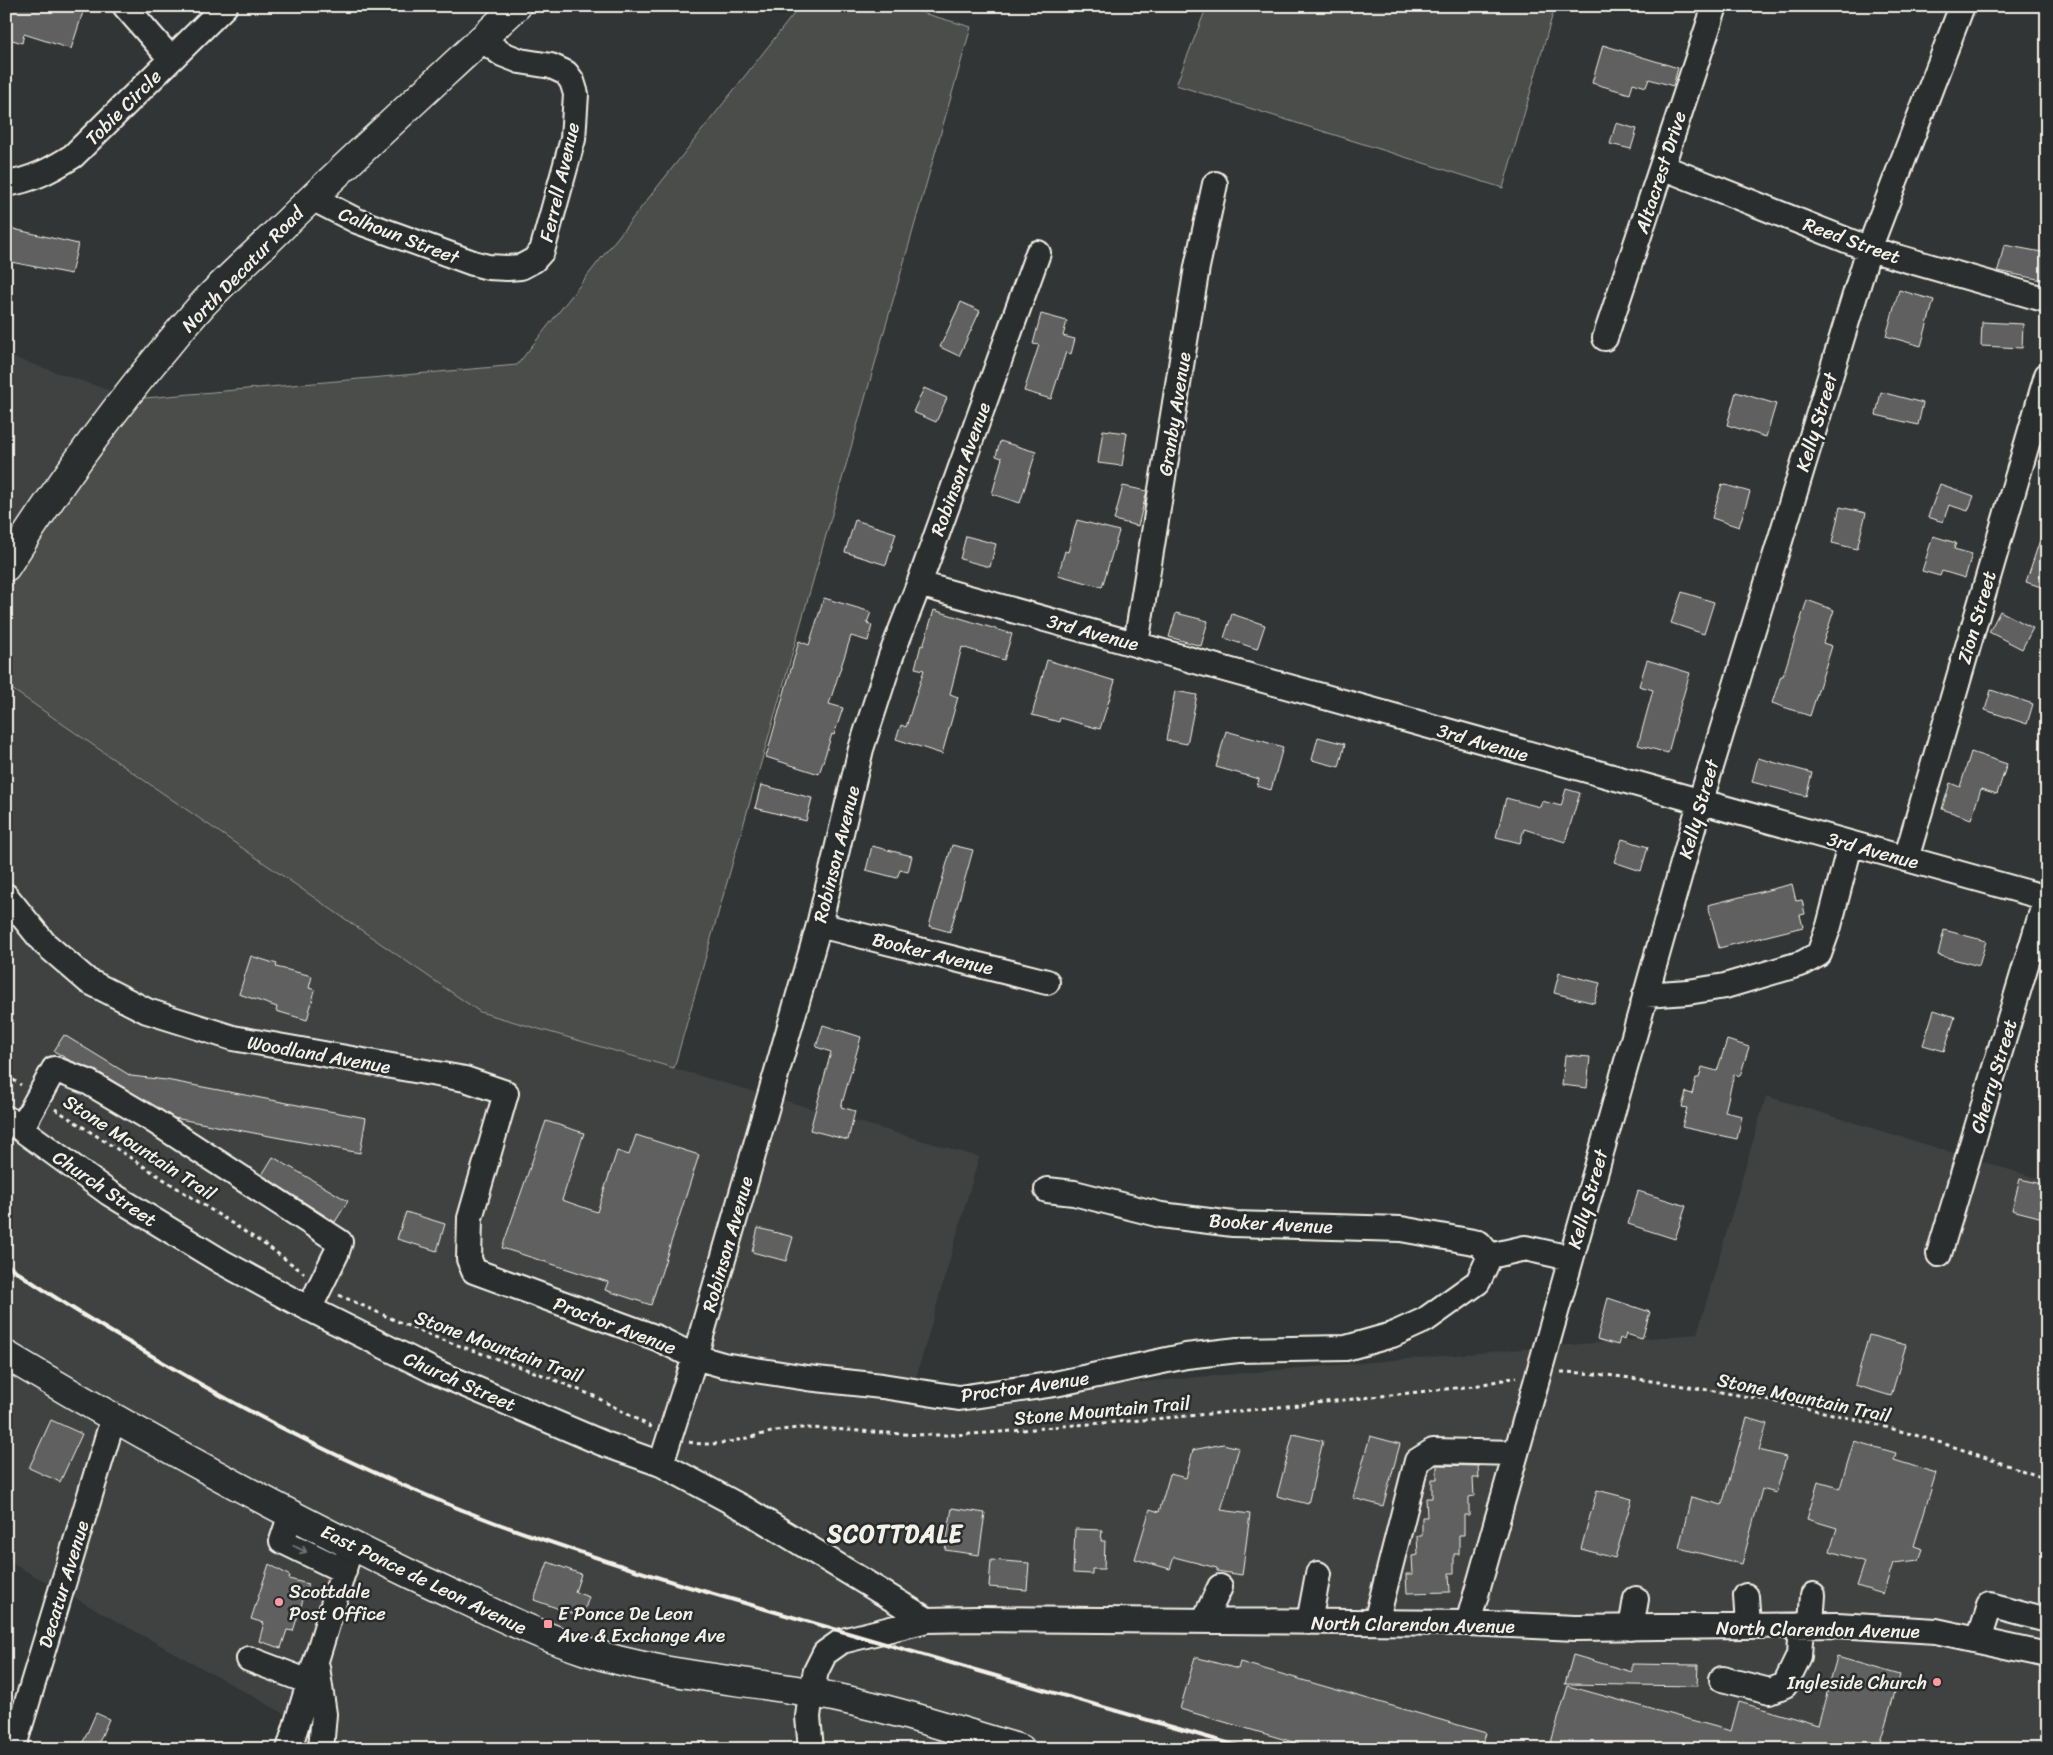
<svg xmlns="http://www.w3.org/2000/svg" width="2053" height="1755" viewBox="0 0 2053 1755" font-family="Sriracha,sans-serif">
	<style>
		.built { fill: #404242 }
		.green { fill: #4b4d4c; stroke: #a09f9a }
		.building { fill: #5f605f; stroke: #f4f1e8 }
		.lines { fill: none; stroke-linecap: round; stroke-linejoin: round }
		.minor-casing { stroke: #f4f1e8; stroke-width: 28 }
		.major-casing { stroke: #f4f1e8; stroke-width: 31 }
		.path { stroke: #f4f1e8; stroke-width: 3; stroke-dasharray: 4 4; stroke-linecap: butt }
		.minor { stroke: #2a2d2e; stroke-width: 24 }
		.major { stroke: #2a2d2e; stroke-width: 28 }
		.rail { stroke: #f4f1e8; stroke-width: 4 }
		.oneway { stroke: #71726f }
		.poi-dot { fill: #ff9aa2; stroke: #2a2d2e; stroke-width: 2 }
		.labels { text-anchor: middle; stroke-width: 5; stroke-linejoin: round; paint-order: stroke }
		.street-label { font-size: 19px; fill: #f4f1e8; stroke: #2a2d2e }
		.poi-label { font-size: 19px; fill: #f4f1e8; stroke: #2a2d2e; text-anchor: start }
		.district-label { font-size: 24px; font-weight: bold; letter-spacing: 1px; fill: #f4f1e8; stroke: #2a2d2e }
	</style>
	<rect width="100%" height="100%" fill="#323535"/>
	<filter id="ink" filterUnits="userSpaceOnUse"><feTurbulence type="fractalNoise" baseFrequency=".02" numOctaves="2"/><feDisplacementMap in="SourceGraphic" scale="10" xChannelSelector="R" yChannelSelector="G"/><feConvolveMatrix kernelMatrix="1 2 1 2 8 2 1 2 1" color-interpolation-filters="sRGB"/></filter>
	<g filter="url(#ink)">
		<path class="built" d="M6,355L134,399L6,579Z
			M6,685L480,1012L979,1157L909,1402L1697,1334L1766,1096L2047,1181V1749H296L303,1724L6,1560Z"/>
		<path class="green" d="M800,6H899L971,27L674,1068L480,1012L6,685V579L134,399L517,365Z
			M1207,6H1555L1503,188L1176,85Z"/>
		<path class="building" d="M6,6H85L71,49L24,34L22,43L6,38Z
			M1603,45L1678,68L1673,86L1649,79L1646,87L1633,83L1630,94L1592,83Z
			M1616,123L1637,129L1631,149L1610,144Z
			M9,228L78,244L71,274L6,261V239Z
			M2004,245L2047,253V281L1998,271Z
			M1899,290L1934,300L1921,346L1886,336Z
			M961,302L980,311L959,356L940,347Z
			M1041,314L1067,321L1063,336L1075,339L1071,354L1066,352L1051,399L1024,391L1039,345L1033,344Z
			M1982,322L2023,324L2022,348L1981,346Z
			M924,388L947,398L936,422L913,412Z
			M1736,392L1776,404L1766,437L1727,425Z
			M1881,392L1923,403L1918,425L1876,415Z
			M1103,430L1127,433L1122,466L1098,463Z
			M1000,441L1036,452L1020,503L992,494L1002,458L996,456Z
			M1722,484L1750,492L1739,527L1712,518Z
			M1940,484L1974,496L1968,511L1949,505L1943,522L1928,517Z
			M1123,486L1147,491L1138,526L1114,520Z
			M1840,507L1866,513L1857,549L1832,543Z
			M855,520L896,533L886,565L845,552Z
			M1077,520L1119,531L1102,587L1058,575L1065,551L1068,552Z
			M2044,528H2047V589L2026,582Z
			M966,536L996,544L990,567L960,559Z
			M1933,536L1956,543L1954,549L1972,554L1965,578L1942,571L1940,576L1922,571Z
			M1682,592L1714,602L1704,634L1671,623Z
			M824,598L871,612L867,623L872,625L868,641L851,636L829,704L843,708L834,735L832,734L819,774L766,757L799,641L809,645Z
			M1807,600L1834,610L1823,643L1832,646L1810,716L1772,703L1781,676H1783Z
			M934,610L1012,634L1004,660L962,647L950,694L958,697L942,754L896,739L901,725L906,727L924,670L915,668L921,645L923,646Z
			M2000,611L2033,628L2022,649L1989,632Z
			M1176,613L1208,621L1201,646L1169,637Z
			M1232,614L1265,625L1257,649L1224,638Z
			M1047,660L1115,681L1100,729L1060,718L1059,722L1032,715Z
			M1647,660L1690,673L1676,720H1677L1668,753L1638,745L1653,690L1639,686Z
			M1991,690L2033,704L2027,724L1985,710Z
			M1175,691L1197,695L1187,744L1166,740Z
			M1226,731L1283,747L1271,790L1257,786L1259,779L1216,767Z
			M1318,737L1345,744L1339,767L1312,760Z
			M1971,752L2007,764L1997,794L1981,789L1971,819L1942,809L1950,783L1960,787Z
			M1758,758L1812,773L1806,796L1752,782Z
			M761,785L812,798L806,821L755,808Z
			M1566,789L1580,793L1565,842L1524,829L1520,843L1496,837L1506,798L1540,807L1542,801L1561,806Z
			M1622,839L1648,847L1641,871L1614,862Z
			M952,845L973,850L950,932L929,926Z
			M872,846L912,856L908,872L900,870L897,878L866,870Z
			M1792,884L1796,901L1802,900L1805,914L1800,915L1803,927L1719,948L1708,905Z
			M1944,930L1986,941L1979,966L1938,955Z
			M251,956L277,964L276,967L312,976L309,988L315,990L307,1020L276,1011L277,1007L239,994Z
			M1559,973L1600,983L1594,1003L1554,993Z
			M1934,1010L1955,1017L1944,1051L1923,1045Z
			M823,1025L861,1037L841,1107L855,1111L848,1140L810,1130L831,1052L816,1047Z
			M64,1035L131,1076L166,1080L366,1118L360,1153L174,1118L95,1070L69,1060L54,1051Z
			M1727,1040L1749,1047L1740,1076L1734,1074L1725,1112L1742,1116L1737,1139L1682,1127L1687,1108L1682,1107L1686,1092L1692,1094L1696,1078H1699L1702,1067L1717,1071Z
			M1565,1055L1590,1057L1587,1088L1562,1085Z
			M546,1121L584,1133L562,1200L597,1212L617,1151L629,1155L636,1135L699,1155L651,1305L605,1290L608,1282L502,1248Z
			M273,1157L348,1201L335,1222L262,1175Z
			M2020,1179L2047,1185V1219L2012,1210Z
			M1638,1191L1686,1206L1675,1239L1628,1224Z
			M406,1212L445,1224L437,1251L397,1239Z
			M758,1228L793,1237L786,1261L752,1252Z
			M1608,1298L1650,1312L1642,1339L1626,1334L1624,1340L1620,1338L1618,1345L1597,1339Z
			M1869,1335L1906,1345L1891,1396L1855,1385Z
			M1747,1418L1767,1424L1759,1450L1786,1457L1776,1493L1762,1489L1742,1564L1679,1548L1691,1497L1722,1505Z
			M51,1420L82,1434L60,1482L29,1468Z
			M1293,1434L1323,1441L1308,1504L1277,1496Z
			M1370,1436L1400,1444L1383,1506L1353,1498Z
			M1854,1441L1896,1453L1894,1460L1936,1473L1914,1546L1923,1549L1919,1560L1893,1563L1883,1594L1857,1586L1865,1562L1830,1551L1837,1528L1807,1519L1818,1482L1840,1488Z
			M1223,1444L1239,1448L1221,1510L1250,1514L1242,1575L1217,1571V1568L1174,1557L1170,1569L1135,1559L1150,1509L1159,1512L1170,1474L1186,1478L1193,1450Z
			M1437,1465L1478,1466L1479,1478H1473L1474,1496L1469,1497V1515H1464V1535H1459V1554H1454V1573H1449L1450,1592L1407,1593L1406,1574H1413L1412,1556L1418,1555L1417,1536H1422V1517H1427L1426,1498H1432V1479H1437Z
			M1597,1490L1632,1499L1615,1558L1581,1549Z
			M952,1508L985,1513L979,1555L945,1550Z
			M1075,1529L1102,1530L1101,1541H1105L1104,1569H1092V1574L1073,1573Z
			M991,1560L1029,1563L1027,1590L989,1587Z
			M548,1562L581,1574L575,1592L589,1597L582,1617L534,1600Z
			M269,1564L290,1576L289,1579L308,1584L293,1631L287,1630L281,1648L259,1641L264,1623L251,1619Z
			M1573,1655L1632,1672V1664L1698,1665L1697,1686L1565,1684Z
			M1195,1657L1238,1669L1240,1662L1486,1733L1481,1749H1317L1180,1709Z
			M1837,1657L1900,1675L1878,1749H1549L1568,1686L1731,1731L1739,1702L1818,1725Z
			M96,1713L109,1719L96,1749H80Z"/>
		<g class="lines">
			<defs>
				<path id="minor" d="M125,6L171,59
					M1662,167L1869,249L2047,300
					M6,184C32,180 51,170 73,156L225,6
					M312,198L357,221L473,263L488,267L507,268L521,267L534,260L542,251L573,139L576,94L572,81L566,73L551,66L520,61L502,54L481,39
					M1605,338L1715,6
					M919,584L2047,898
					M1136,644L1197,267L1215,184
					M1906,859L2047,375
					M6,896L44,943L88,981L147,1011L233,1038L465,1079L506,1093L470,1218L469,1259L474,1271L657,1338L695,1357L723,1365L807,1378L882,1386L959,1398L1055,1384L1186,1356L1238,1350L1346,1348L1392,1335L1425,1320L1478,1282L1490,1256L1525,1248L1570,1258
					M819,925L1047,982
					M1645,995L1688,992L1725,986L1803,963L1819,954L1829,926L1850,845
					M6,1118L109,1193L222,1262L294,1301L438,1373L602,1443L661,1464L745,1509L927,1620
					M21,1129L54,1069L88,1082L151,1119L340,1242L336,1254L309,1309
					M1047,1190L1074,1193L1161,1215L1233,1224L1401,1229L1479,1243L1490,1256
					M1939,1254L2046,898
					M661,1464L695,1357L819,925L861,749L891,656L919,584L1038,253
					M291,1514L282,1541L344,1571
					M1746,1596L1748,1625
					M1204,1621L1220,1587
					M1309,1622L1318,1574
					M1376,1622L1417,1461L1433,1451L1516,1453
					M1468,1623L1700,803L1869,249L1962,6
					M1811,1624L1813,1595
					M1631,1628L1636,1599
					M1979,1640L1990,1605L2047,1620
					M249,1659L309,1682
					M317,1667L324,1714L321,1749
					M1722,1679L1770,1691L1785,1685L1799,1656L1801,1625
					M13,1749L113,1419
					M289,1749L351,1546
					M811,1749L808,1717L811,1693L816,1671L825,1653L842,1641L927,1620L976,1619L1468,1623L1575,1628L1837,1625L1936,1631L2047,1655"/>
				<path id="major" d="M6,567C65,474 130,386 203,304C226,279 253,256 277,232C355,155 437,81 517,6
					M6,1355C139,1434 275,1509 414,1576C471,1602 526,1631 586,1651C660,1675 737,1679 813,1693C884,1706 953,1729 1021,1749"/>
			</defs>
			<use href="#minor" class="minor-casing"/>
			<use href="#major" class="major-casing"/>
			<path class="path" d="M6,1075L21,1085
				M55,1109L270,1248L304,1273
				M339,1295L426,1334L540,1374L594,1396L653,1428
				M1561,1372C1606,1373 1651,1381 1696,1388C1772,1400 1850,1416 1925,1438C1966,1450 2006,1465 2047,1479
				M689,1442C726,1451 767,1427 806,1428C850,1429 893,1435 937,1435C983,1435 1029,1429 1075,1425C1209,1416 1341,1400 1474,1386L1517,1377"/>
			<use href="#minor" class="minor"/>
			<use href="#major" class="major"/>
			<path class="rail" d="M6,1264C48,1294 92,1321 137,1347C251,1416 371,1476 496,1523C557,1545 618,1565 679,1584L1248,1749"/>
		</g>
		<defs><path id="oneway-shaft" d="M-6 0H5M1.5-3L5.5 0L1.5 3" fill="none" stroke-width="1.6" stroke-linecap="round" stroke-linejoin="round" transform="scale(1.25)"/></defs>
		<use class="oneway" href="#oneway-shaft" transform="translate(300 1549) rotate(26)"/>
	</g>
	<g class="poi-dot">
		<circle cx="279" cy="1602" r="5"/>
		<rect x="543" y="1619" width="10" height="10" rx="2.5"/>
		<circle cx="1937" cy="1682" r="5"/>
	</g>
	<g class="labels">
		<g class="street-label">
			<text transform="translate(123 107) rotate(-45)" y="7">Tobie Circle</text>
			<text transform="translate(1660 172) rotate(-72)" y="7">Altacrest Drive</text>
			<text transform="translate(559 182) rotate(-77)" y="7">Ferrell Avenue</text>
			<text transform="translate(399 235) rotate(21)" y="7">Calhoun Street</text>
			<text transform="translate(1852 240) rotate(20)" y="7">Reed Street</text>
			<text transform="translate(242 269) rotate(-46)" y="7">North Decatur Road</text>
			<text transform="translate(1174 414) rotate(-81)" y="7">Granby Avenue</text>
			<text transform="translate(1816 422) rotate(-73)" y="7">Kelly Street</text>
			<text transform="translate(960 469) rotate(-70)" y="7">Robinson Avenue</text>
			<text transform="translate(1976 617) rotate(-74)" y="7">Zion Street</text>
			<text transform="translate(1093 632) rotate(15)" y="7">3rd Avenue</text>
			<text transform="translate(1483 742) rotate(16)" y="7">3rd Avenue</text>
			<text transform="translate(1698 809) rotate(-74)" y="7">Kelly Street</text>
			<text transform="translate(1873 850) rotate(15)" y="7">3rd Avenue</text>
			<text transform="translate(836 854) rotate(-76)" y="7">Robinson Avenue</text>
			<text transform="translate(933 953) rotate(14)" y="7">Booker Avenue</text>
			<text transform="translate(319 1054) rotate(10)" y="7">Woodland Avenue</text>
			<text transform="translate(1993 1076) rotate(-73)" y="7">Cherry Street</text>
			<text transform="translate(140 1147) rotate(33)" y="7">Stone Mountain Trail</text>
			<text transform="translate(105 1188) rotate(34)" y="7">Church Street</text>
			<text transform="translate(1587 1199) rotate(-74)" y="7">Kelly Street</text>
			<text transform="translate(1271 1223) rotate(3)" y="7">Booker Avenue</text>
			<text transform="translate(727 1244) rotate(-74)" y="7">Robinson Avenue</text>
			<text transform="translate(615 1325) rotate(21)" y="7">Proctor Avenue</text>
			<text transform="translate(499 1346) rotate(20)" y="7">Stone Mountain Trail</text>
			<text transform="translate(460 1381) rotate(24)" y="7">Church Street</text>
			<text transform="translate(1025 1386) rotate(-8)" y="7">Proctor Avenue</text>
			<text transform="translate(1804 1397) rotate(12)" y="7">Stone Mountain Trail</text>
			<text transform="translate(1102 1410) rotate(-5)" y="7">Stone Mountain Trail</text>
			<text transform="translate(424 1579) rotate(26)" y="7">East Ponce de Leon Avenue</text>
			<text transform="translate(63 1584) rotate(-73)" y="7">Decatur Avenue</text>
			<text transform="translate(1413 1624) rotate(1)" y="7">North Clarendon Avenue</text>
			<text transform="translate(1818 1629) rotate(1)" y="7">North Clarendon Avenue</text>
		</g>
		<g class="poi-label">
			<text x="289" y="1598">Scottdale<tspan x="289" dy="22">Post Office</tspan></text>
			<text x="558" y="1620">E Ponce De Leon<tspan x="558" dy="22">Ave &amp; Exchange Ave</tspan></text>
			<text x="1927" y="1689" text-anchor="end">Ingleside Church</text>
		</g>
		<g class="district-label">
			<text x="895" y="1542">SCOTTDALE</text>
		</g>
	</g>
	<rect width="2053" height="1755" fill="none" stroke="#2a2d2e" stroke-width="25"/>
	<rect x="12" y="12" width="2028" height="1730" fill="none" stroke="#f4f1e8" stroke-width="2" filter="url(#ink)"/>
</svg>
